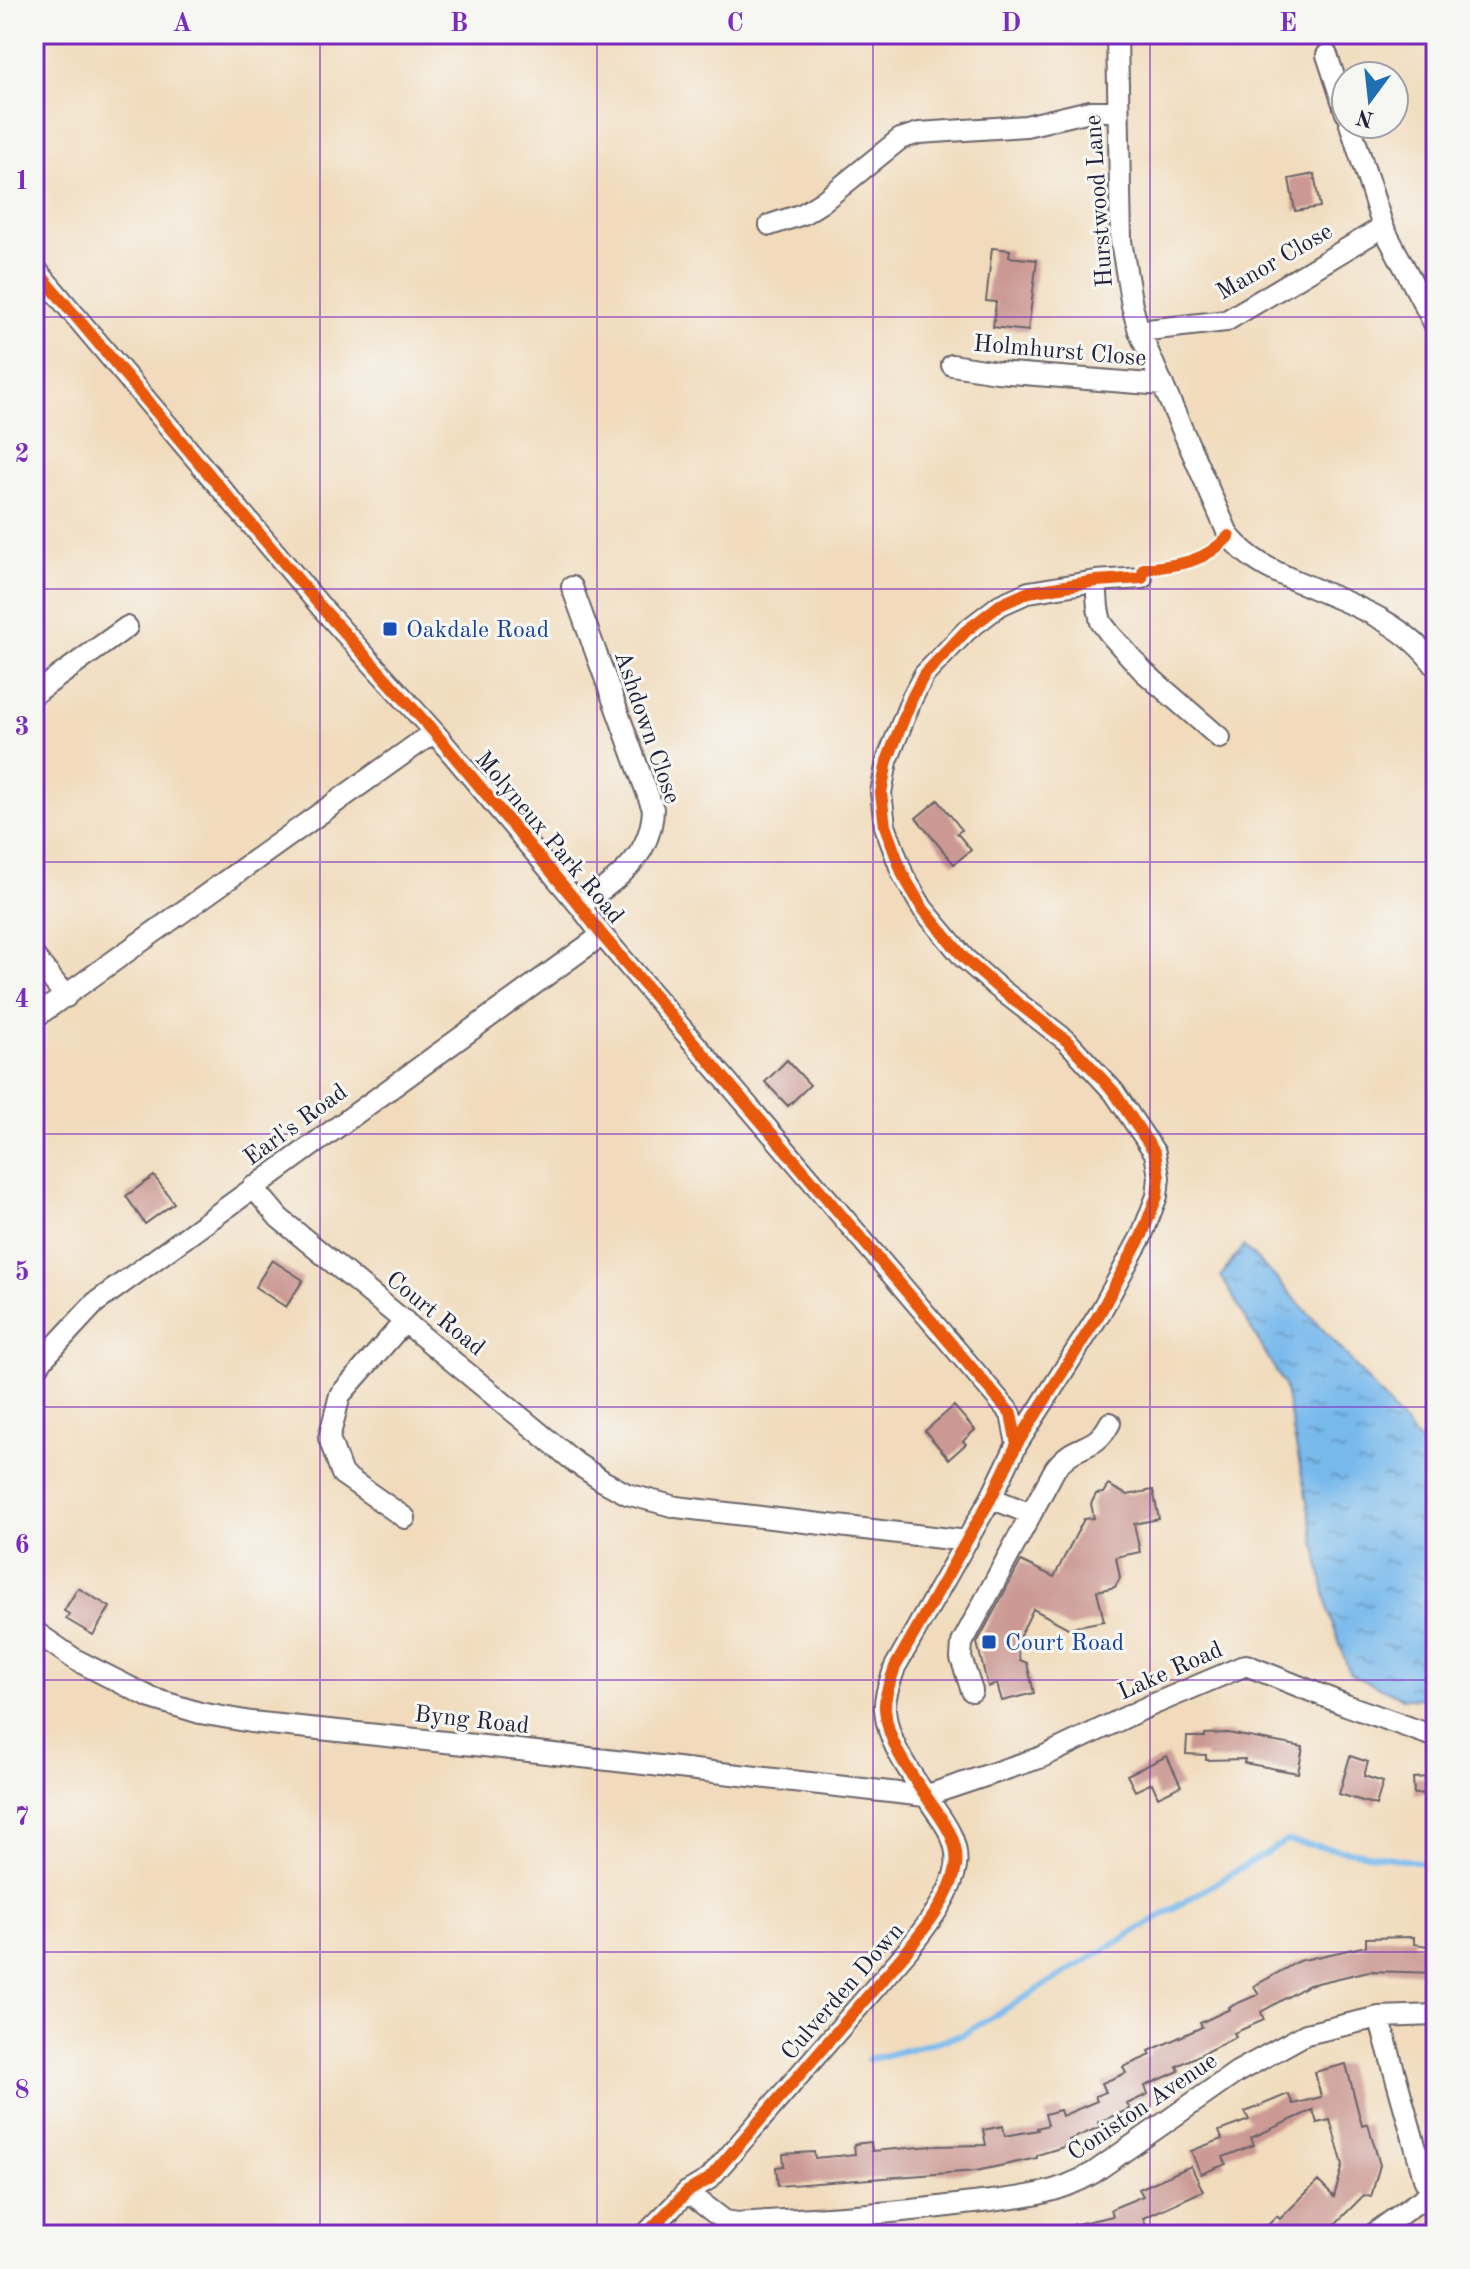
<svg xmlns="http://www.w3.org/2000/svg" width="1470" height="2269" viewBox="0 0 1470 2269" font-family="'Old Standard TT',serif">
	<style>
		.water { fill: url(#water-ripples); stroke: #4d6e94; stroke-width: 2 }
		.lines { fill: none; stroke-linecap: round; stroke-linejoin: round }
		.stream { stroke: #78b9ec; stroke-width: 6 }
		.building { fill: #cb9893 }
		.minor-casing { stroke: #6a6368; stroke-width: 24 }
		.minor { stroke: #fff; stroke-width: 20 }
		.cycleway-casing { stroke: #f6f6f2; stroke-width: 17 }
		.cycleway { stroke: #e8590c; stroke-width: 12 }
		.grid { fill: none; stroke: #7b2cbf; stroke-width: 2; stroke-opacity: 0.55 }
		.transit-dot { fill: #1a4fb4; stroke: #f6f6f2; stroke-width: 3 }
		.labels { text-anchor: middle; stroke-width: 6; stroke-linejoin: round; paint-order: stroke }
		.street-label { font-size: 24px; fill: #22223b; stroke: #f6f6f2 }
		.transit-label { font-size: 24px; fill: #164399; stroke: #f6f6f2; text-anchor: start }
		.neatline { fill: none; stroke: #7b2cbf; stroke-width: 3 }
		.grid-label { font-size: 26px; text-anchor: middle; font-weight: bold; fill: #7b2cbf }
	</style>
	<defs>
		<pattern id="water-ripples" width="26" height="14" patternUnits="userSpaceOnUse" patternTransform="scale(2)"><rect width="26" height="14" fill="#78b9ec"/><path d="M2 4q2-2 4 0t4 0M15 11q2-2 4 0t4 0" fill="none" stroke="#6296c0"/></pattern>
	</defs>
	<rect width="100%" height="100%" fill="#f6f6f2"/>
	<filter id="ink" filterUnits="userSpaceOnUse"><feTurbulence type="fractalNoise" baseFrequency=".0125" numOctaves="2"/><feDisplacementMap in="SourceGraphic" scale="16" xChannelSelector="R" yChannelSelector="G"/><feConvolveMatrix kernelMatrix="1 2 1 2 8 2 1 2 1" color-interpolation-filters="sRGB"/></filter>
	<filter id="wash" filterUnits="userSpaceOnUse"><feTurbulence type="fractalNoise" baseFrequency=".006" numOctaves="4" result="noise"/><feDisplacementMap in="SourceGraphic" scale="32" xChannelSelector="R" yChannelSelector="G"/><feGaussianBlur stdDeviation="1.8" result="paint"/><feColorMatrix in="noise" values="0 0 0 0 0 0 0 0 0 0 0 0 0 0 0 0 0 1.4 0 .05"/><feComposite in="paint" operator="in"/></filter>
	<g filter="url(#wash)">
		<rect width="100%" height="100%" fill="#f1dbbc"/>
		<path class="water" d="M1243,1246L1276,1278L1347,1356L1436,1461V1699L1403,1698L1350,1674L1329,1613L1284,1385L1221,1276Z"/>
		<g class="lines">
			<path class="stream" d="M868,2060L962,2035L1286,1841L1436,1865"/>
		</g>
		<g id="blocks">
			<path class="building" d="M1314,174L1320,207L1295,211L1289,179Z
				M992,248L1010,250L1009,257L1037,260L1028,331L993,327L996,302L986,301Z
				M938,800L962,830L957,833L971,850L954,864L916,818Z
				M787,1060L810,1085L788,1106L765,1082Z
				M154,1176L174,1203L145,1224L126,1196Z
				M272,1260L303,1280L286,1307L255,1287Z
				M954,1406L975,1430L963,1441L966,1444L949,1459L925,1431Z
				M1108,1485L1127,1495L1153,1490L1159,1519L1134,1524L1140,1552L1116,1557L1120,1578L1115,1587L1097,1591L1104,1621L1068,1628L1033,1609L1016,1644L1020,1660L1027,1663L1034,1693L1002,1701L997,1684L988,1687L977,1643L1021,1561L1054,1577L1084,1519L1094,1518L1091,1504L1096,1494L1103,1493Z
				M78,1588L110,1607L93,1635L66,1619L69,1614L64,1611Z
				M1228,1733L1303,1747L1298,1773L1244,1763L1245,1759L1206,1760V1755L1186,1754L1187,1737H1205V1734Z
				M1167,1756L1181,1786L1158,1797L1152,1783L1135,1791L1127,1775Z
				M1350,1756L1368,1762L1364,1776L1383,1782L1376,1805L1339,1794Z
				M1429,1777L1430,1793L1414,1794L1413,1778Z
				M1414,1937V1944L1436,1947V1973L1369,1971L1309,1985L1261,2012L1264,2020L1234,2033L1236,2037L1177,2066L1179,2071L1145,2086L1148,2094L1127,2104L1130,2109L1098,2122L1100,2127L1069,2140L1070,2145L1037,2155V2158L976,2171L778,2186L776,2167L784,2166L783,2154L814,2152L815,2158L855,2154L854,2144L871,2142L872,2151L933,2146L986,2145L983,2130L1003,2126L1005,2136L1038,2130L1037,2128L1048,2125L1045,2114L1060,2110L1062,2116L1097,2101L1095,2096L1106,2092L1102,2083L1126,2073L1123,2067L1151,2055L1149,2051L1202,2027L1200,2023L1230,2009L1229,2007L1259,1994L1254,1986L1299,1961L1366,1946V1938Z
				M1346,2064L1362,2126L1368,2124L1380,2165L1371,2197L1364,2195L1330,2229L1327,2226L1317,2235H1264L1269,2230L1266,2227L1277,2216L1280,2219L1318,2181L1334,2197L1343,2165L1330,2120L1317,2123L1313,2110L1251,2138L1254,2145L1223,2157L1226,2164L1201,2174L1191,2151L1222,2139L1219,2131L1249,2120L1245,2112L1288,2094L1293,2104L1321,2097L1315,2072Z
				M1191,2166L1203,2191L1143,2218L1146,2225L1121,2235H1058V2228L1113,2216L1111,2209L1143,2196L1139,2189Z"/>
		</g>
	</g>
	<g filter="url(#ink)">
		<use href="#blocks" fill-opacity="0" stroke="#6a6368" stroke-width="2"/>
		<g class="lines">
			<defs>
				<path id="minor" d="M1117,34L1121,241L1132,306L1139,331L1229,536C1249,560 1272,571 1301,583C1350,604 1404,621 1436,667
					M1327,55L1346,113
					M770,225L803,214L822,202L900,139L919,133L1026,126L1090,111H1117
					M1383,227L1436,327
					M34,267L322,608L434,732L580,906L602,935L1011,1414L1017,1444
					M1139,331L1226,321L1383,227L1350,124
					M952,365L997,372L1163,385
					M1096,581L1098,608L1101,622L1110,634L1144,672L1220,738
					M572,587L653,809C651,859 616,879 580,906
					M34,694L127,627
					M34,956L66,997
					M34,1018L434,732
					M253,1187L279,1218L576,1463L603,1481L627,1494L676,1507L967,1541
					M34,1372L44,1358L95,1303L602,935
					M991,1498L1031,1514
					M405,1518L342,1474L329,1438L340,1395L405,1321
					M34,1631L76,1660L151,1698L200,1713L251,1722L484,1746L925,1796L1042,1757L1147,1707L1246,1665L1346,1705L1436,1737
					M972,1691L961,1658L962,1643L1055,1469C1075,1441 1094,1454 1110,1423
					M1379,2017L1425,2181L1436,2192
					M687,2192L725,2221L738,2223C813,2218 889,2214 964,2204C1013,2198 1049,2198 1093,2173L1237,2072L1306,2034L1379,2017L1436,2015
					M645,2235L687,2192L709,2179L907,1951C925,1928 951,1896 956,1867C960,1838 940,1818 926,1796C908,1770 887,1741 885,1709C884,1695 891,1680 895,1667L991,1498L1017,1444L1100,1313L1142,1235L1157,1196L1159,1177L1155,1153L1114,1092L1067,1041L996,986L964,958L923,909L903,875L885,826L881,793L887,761L912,698L924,675L966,631L1000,605L1029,592L1096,581L1142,578
					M1372,2235L1433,2191"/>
			</defs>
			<use href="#minor" class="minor-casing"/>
			<use href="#minor" class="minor"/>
			<defs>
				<path id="cycleway" d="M34,267L322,608L434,732L580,906L602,935L1011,1414L1017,1444
					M645,2235L687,2192L709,2179L907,1951C925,1928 951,1896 956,1867C960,1838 940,1818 926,1796C908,1770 887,1741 885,1709C884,1695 891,1680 895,1667L991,1498L1017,1444L1100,1313L1142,1235L1157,1196L1159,1177L1155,1153L1114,1092L1067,1041L996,986L964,958L923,909L903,875L885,826L881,793L887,761L912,698L924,675L966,631L1000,605L1029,592L1096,581L1142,578L1144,569C1179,565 1204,563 1229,536"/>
			</defs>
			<use href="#cycleway" class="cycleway-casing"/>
			<use href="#cycleway" class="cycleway"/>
		</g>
	</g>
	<path class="grid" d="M320,34V2235M597,34V2235M873,34V2235M1150,34V2235M34,317H1436M34,589H1436M34,862H1436M34,1134H1436M34,1407H1436M34,1680H1436M34,1952H1436"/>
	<g class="transit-dot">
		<rect x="382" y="621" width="16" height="16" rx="4"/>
		<rect x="981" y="1634" width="16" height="16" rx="4"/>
	</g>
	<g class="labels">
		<g class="street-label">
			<text transform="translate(1098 201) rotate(-94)" y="8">Hurstwood Lane</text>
			<text transform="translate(1274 261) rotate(-30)" y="8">Manor Close</text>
			<text transform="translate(1060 350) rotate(5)" y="8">Holmhurst Close</text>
			<text transform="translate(648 727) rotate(71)" y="8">Ashdown Close</text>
			<text transform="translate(550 837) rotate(50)" y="8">Molyneux Park Road</text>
			<text transform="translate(295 1124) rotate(-36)" y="8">Earl's Road</text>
			<text transform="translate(436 1313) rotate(39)" y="8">Court Road</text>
			<text transform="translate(1170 1670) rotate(-24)" y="8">Lake Road</text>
			<text transform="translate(472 1719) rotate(6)" y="8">Byng Road</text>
			<text transform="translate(842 1991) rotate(-49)" y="8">Culverden Down</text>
			<text transform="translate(1142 2106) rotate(-34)" y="8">Coniston Avenue</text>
		</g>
		<g class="transit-label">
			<text x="406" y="637">Oakdale Road</text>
			<text x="1005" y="1650">Court Road</text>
		</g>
	</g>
	<rect width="1470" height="2269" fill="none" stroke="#f6f6f2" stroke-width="88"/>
	<g transform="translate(1370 100) rotate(195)"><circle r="38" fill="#f6f6f2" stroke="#a1a1a9" stroke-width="2"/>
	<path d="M0-6L14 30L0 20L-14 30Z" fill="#1f6fb2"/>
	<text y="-12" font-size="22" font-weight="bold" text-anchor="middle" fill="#22223b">N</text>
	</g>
	<rect x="44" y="44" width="1382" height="2181" class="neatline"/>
	<g class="grid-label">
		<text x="182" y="31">A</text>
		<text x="459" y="31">B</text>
		<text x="735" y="31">C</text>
		<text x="1011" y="31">D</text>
		<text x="1288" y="31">E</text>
		<text x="22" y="189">1</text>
		<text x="22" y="462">2</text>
		<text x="22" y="735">3</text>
		<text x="22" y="1007">4</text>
		<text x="22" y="1280">5</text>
		<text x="22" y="1553">6</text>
		<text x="22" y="1825">7</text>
		<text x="22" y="2098">8</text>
	</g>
</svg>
